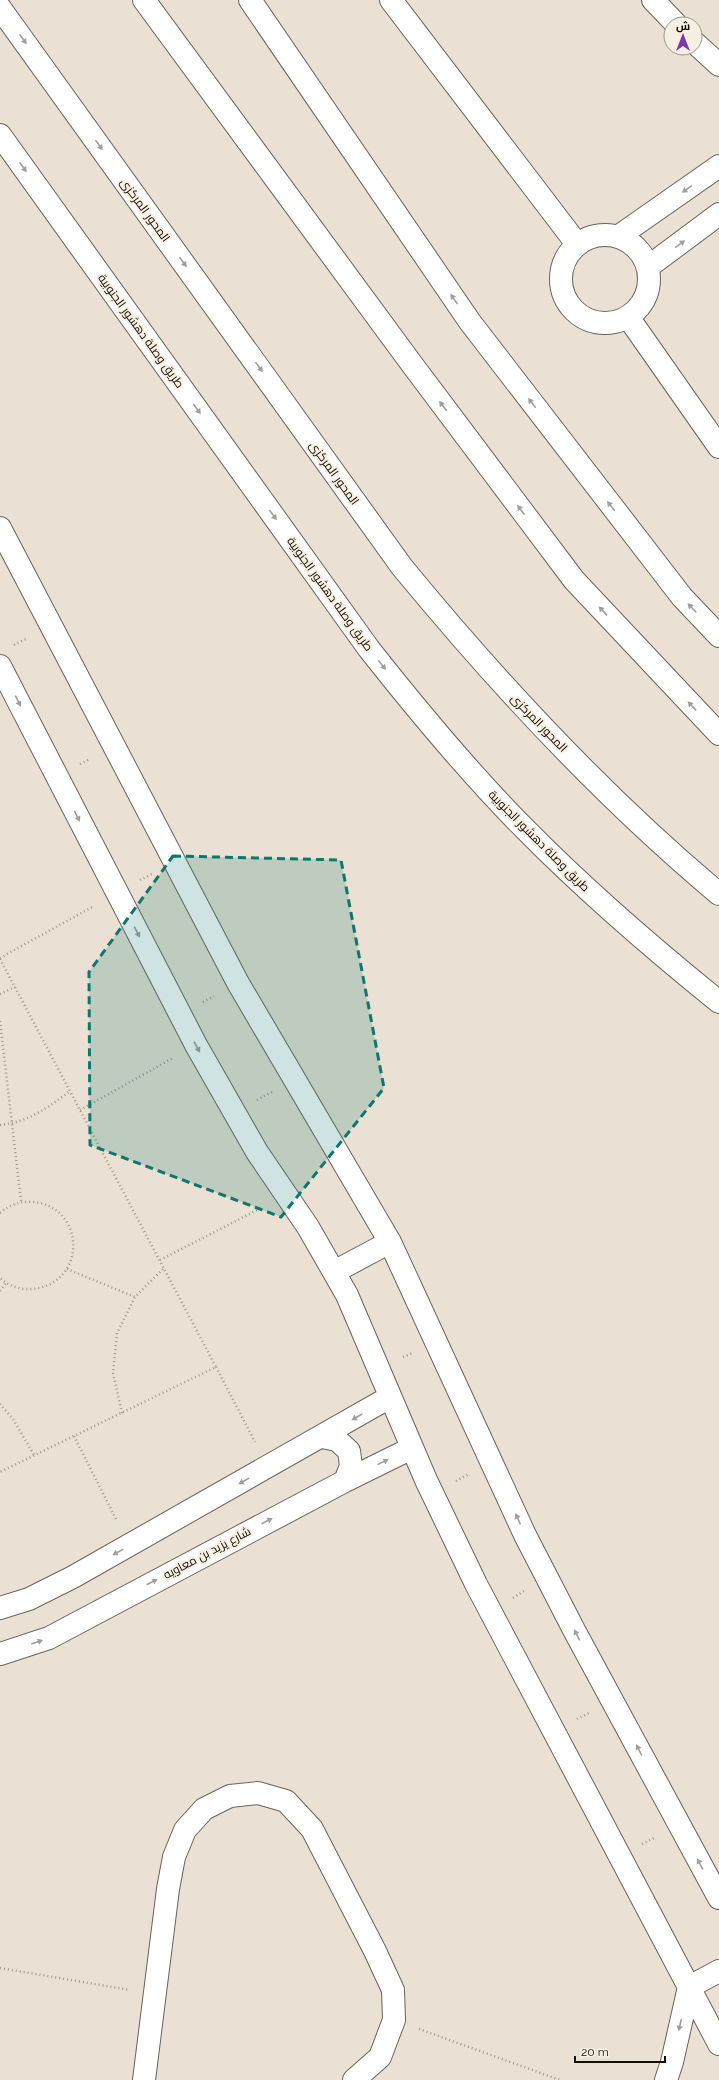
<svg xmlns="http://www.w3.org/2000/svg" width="719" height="2080" viewBox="0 0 719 2080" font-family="Raleway,Cairo,sans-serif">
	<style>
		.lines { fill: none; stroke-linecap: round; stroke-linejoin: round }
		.minor-casing { stroke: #6c6458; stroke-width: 24 }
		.major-casing { stroke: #6c6458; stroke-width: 24 }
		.highway-casing { stroke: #6c6458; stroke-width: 24 }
		.path { stroke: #9f988e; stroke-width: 2.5; stroke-dasharray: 1 3; stroke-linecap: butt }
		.minor { stroke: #fff; stroke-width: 22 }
		.major { stroke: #fff; stroke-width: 22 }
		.highway { stroke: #fff; stroke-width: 22 }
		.oneway { fill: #9f9f9d }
		.marked { fill: #0f766e; fill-opacity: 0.2; stroke: #0f766e; stroke-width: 3; stroke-dasharray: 8 5; stroke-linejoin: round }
		.labels { text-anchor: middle; stroke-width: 4; stroke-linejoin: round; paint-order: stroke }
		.street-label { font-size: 12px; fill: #100e09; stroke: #f7efe1 }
	</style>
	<rect width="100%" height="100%" fill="#eae1d4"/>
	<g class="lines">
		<defs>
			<path id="minor" d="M391,0L577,244
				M653,0L676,24
				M695,43L719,65
				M561 279a44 44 0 1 1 88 0a44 44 0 1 1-88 0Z
				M619,236L719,166
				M648,267L719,214
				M628,317L719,447
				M0,528L238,983L390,1242L525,1535L574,1630L719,1898
				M0,666L196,1045L257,1152L308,1227L347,1295L426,1480L476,1584L719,2044
				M334,1272L390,1242
				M322,1437L337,1440L349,1451L351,1466L345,1481
				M0,1608L29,1599L73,1577L390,1397
				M0,1654L49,1638L345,1481L412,1448
				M144,2080L168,1889L174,1857L185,1830L204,1809L230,1796L258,1793L286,1801L312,1829L375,1951L393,1990L394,2020L380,2057L354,2080
				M666,2080L672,2062L689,1987L719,1971"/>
			<path id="major" d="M250,0L470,322L682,597L719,636
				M0,135L369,649C418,711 469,773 525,829C586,891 651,947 719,1002"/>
			<path id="highway" d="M144,0L411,363L574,580L719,734
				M0,8L402,567C499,685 602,796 719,894"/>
		</defs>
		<use href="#minor" class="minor-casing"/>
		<use href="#major" class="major-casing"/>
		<use href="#highway" class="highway-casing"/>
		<path class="path" d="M14,645L28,638
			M80,764L90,759
			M140,880L152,874
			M0,958L94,906
			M0,959L216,1367L0,1472
			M0,994L15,987
			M203,1002L214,996
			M0,1021L21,1201
			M257,1100L272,1092
			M80,1110L173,1058
			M0,1125C28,1122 48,1108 70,1091
			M0,1213C11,1204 20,1201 33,1202C83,1206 88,1277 39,1288C25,1291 11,1288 0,1278
			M160,1260L263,1207
			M67,1269L135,1297
			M0,1291L6,1283
			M403,1357L413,1353
			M216,1367L255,1442
			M0,1404L13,1419L34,1455
			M122,1413L113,1373L117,1333L135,1297L164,1268
			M74,1436L117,1521
			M456,1481L469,1474
			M513,1598L524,1591
			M577,1719L589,1713
			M642,1844L656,1837
			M0,1968L130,1990
			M419,2029L560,2080"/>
		<use href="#minor" class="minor"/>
		<use href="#major" class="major"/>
		<use href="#highway" class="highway"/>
	</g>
	<defs><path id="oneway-solid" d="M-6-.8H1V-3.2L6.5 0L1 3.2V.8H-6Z"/></defs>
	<g class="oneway">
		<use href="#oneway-solid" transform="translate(23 39) rotate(54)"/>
		<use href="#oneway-solid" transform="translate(99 145) rotate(54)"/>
		<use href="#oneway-solid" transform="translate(23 167) rotate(54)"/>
		<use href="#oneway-solid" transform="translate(687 189) rotate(145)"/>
		<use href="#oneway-solid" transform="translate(680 244) rotate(-36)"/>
		<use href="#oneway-solid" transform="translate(183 262) rotate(54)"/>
		<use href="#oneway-solid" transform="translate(454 299) rotate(-124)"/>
		<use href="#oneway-solid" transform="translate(259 367) rotate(54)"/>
		<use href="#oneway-solid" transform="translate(532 403) rotate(-128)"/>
		<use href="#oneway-solid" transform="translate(443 406) rotate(-127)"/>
		<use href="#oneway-solid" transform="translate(197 409) rotate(54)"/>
		<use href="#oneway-solid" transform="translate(611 506) rotate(-128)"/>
		<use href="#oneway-solid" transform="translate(521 510) rotate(-127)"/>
		<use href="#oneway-solid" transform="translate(273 515) rotate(54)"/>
		<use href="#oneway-solid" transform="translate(692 608) rotate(-134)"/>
		<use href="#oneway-solid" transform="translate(603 611) rotate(-133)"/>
		<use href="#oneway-solid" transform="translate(382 665) rotate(52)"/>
		<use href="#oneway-solid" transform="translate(18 701) rotate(63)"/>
		<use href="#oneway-solid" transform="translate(692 706) rotate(-133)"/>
		<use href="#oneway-solid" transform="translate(77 816) rotate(63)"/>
		<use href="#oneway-solid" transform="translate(137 932) rotate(63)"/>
		<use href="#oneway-solid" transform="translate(197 1047) rotate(61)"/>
		<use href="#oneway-solid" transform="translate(357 1417) rotate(150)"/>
		<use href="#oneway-solid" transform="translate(383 1462) rotate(-26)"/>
		<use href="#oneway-solid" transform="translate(244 1481) rotate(151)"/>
		<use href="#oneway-solid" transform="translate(518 1519) rotate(-114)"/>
		<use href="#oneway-solid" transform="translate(267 1521) rotate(-28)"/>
		<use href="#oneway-solid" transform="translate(118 1552) rotate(151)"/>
		<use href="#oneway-solid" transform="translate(152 1582) rotate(-28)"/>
		<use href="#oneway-solid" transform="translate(577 1635) rotate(-118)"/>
		<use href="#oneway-solid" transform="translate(37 1642) rotate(-19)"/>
		<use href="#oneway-solid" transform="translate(639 1750) rotate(-118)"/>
		<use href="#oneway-solid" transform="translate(700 1864) rotate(-118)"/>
		<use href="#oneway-solid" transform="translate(680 2025) rotate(103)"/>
	</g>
	<path class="marked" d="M173,856L341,860L384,1088L281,1217L90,1145L89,972Z"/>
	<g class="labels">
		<g class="street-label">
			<text transform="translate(145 210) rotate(54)" y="4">المحور المركزى</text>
			<text transform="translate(141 331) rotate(54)" y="4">طريق وصلة دهشور الجنوبية</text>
			<text transform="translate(334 473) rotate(54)" y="4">المحور المركزى</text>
			<text transform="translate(330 594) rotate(54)" y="4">طريق وصلة دهشور الجنوبية</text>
			<text transform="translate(539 723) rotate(46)" y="4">المحور المركزى</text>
			<text transform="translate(539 841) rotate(45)" y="4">طريق وصلة دهشور الجنوبية</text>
			<text transform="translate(207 1553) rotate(-28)" y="4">شارع يزيد بن معاويه</text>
		</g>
	</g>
	<g transform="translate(683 36)"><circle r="19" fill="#f7efe1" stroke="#9b958b"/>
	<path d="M0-3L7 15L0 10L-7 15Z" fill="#7c37aa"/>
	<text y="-6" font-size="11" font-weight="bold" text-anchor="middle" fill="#100e09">ش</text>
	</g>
	<path d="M575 2056v6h90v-6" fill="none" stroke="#100e09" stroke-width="2"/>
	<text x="581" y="2056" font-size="12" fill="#100e09" stroke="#f7efe1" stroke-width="3" paint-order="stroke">20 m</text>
</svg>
